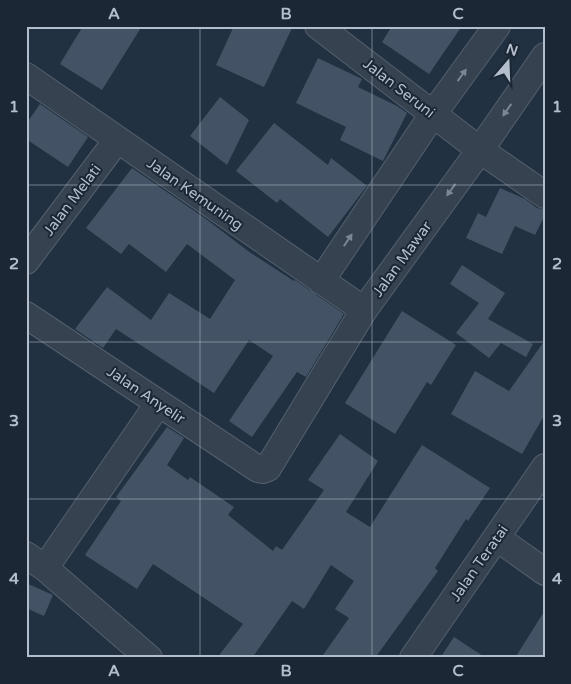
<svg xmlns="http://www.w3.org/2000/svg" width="571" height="684" viewBox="0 0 571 684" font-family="'Varela Round',sans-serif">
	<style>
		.building { fill: #435365 }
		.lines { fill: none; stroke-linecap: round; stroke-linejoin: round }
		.minor-casing { stroke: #54606e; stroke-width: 28 }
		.minor { stroke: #364250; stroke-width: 26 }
		.oneway { fill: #7b8694 }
		.grid { fill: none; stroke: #b3bdcb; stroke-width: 1; stroke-opacity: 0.55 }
		.labels { text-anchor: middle; stroke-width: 4; stroke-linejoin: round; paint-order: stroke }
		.street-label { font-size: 15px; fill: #b3bdcb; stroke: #1b2735 }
		.neatline { fill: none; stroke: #b3bdcb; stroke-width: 2 }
		.grid-label { font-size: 16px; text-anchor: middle; font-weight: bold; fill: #b3bdcb }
	</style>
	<rect width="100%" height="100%" fill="#223141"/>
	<path class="building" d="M83,26H142L102,90L60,64Z
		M234,26H293L264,87L216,65Z
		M392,26H462L429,74L382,42Z
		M318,58L362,79L358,87L397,106L407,113L383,161L340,140L346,127L296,103Z
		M220,97L249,120L227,165L190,136Z
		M40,104L88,137L68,167L26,139V124Z
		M274,123L328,165L331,158L367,186L328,237L280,199L277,203L236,171Z
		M132,168L206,219L248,251L294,281L295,280L344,314L306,377L297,372L252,437L229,421L273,356L249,340L214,393L116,329L103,348L75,329L107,287L151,320L169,293L210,319L235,280L187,244L166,272L129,244L121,254L86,228Z
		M500,188L525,199L537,208L545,210V215L535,235L515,226L502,254L466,238L478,213L486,217Z
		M462,265L505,293L488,319L533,344L526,357L501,343L489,358L456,333L479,303L450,284Z
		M402,311L456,345L431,385L427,382L395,434L345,403Z
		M545,340V414L522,454L451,414L475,371L509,391Z
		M167,427L184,438L167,465L188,480L190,477L234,507L228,515L273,551L276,546L282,550L324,490L308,480L340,434L378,461L346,512L370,527L422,445L490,488L468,521L466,519L435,568L438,571L375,658H321L349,618L335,609L354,581L331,565L304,609L292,601L252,658H217L243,624L153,564L137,589L85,555L121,501L116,497Z
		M26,583L53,595L44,616L26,608Z
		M545,610V658H515Z
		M454,637L486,658H440Z"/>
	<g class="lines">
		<defs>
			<path id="minor" d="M318,26L480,150L545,195
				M26,76L364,310
				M26,261L117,140
				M321,281L433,114L497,26
				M26,315L258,469L263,470L268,468L364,310L480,150L545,56
				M497,538L545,572
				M26,555L45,568L149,658
				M45,568L158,404
				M413,658L545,467"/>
		</defs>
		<use href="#minor" class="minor-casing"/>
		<use href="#minor" class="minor"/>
	</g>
	<defs><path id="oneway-solid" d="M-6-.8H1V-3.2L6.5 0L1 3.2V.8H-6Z" transform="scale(1.25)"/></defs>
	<g class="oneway">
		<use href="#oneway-solid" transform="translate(462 75) rotate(-54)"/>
		<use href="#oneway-solid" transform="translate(507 110) rotate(125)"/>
		<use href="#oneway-solid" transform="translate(451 190) rotate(126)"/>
		<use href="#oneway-solid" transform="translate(348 240) rotate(-56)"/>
	</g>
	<path class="grid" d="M200,26V658M372,26V658M26,185H545M26,342H545M26,499H545"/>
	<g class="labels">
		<g class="street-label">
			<text transform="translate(399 88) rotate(38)" y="5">Jalan Seruni</text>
			<text transform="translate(195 194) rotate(35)" y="5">Jalan Kemuning</text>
			<text transform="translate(72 200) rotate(-53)" y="5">Jalan Melati</text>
			<text transform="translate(402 259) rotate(-54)" y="5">Jalan Mawar</text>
			<text transform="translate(146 395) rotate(34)" y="5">Jalan Anyelir</text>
			<text transform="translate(479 563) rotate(-55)" y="5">Jalan Teratai</text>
		</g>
	</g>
	<rect width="571" height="684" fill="none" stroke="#1b2735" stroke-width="55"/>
	<g transform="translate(508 62) rotate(19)" stroke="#1b2735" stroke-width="4" paint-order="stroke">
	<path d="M0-4L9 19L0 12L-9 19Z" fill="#b3bdcb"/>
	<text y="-8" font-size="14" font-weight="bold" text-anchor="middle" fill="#b3bdcb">N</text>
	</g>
	<rect x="28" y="28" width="516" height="628" class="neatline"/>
	<g class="grid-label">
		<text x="114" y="19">A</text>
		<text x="286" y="19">B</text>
		<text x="458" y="19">C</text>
		<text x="14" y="112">1</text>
		<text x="557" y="112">1</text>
		<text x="14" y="269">2</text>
		<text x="557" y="269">2</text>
		<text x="14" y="426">3</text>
		<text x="557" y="426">3</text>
		<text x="14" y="584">4</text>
		<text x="557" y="584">4</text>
		<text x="114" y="676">A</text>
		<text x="286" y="676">B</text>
		<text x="458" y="676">C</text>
	</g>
</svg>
